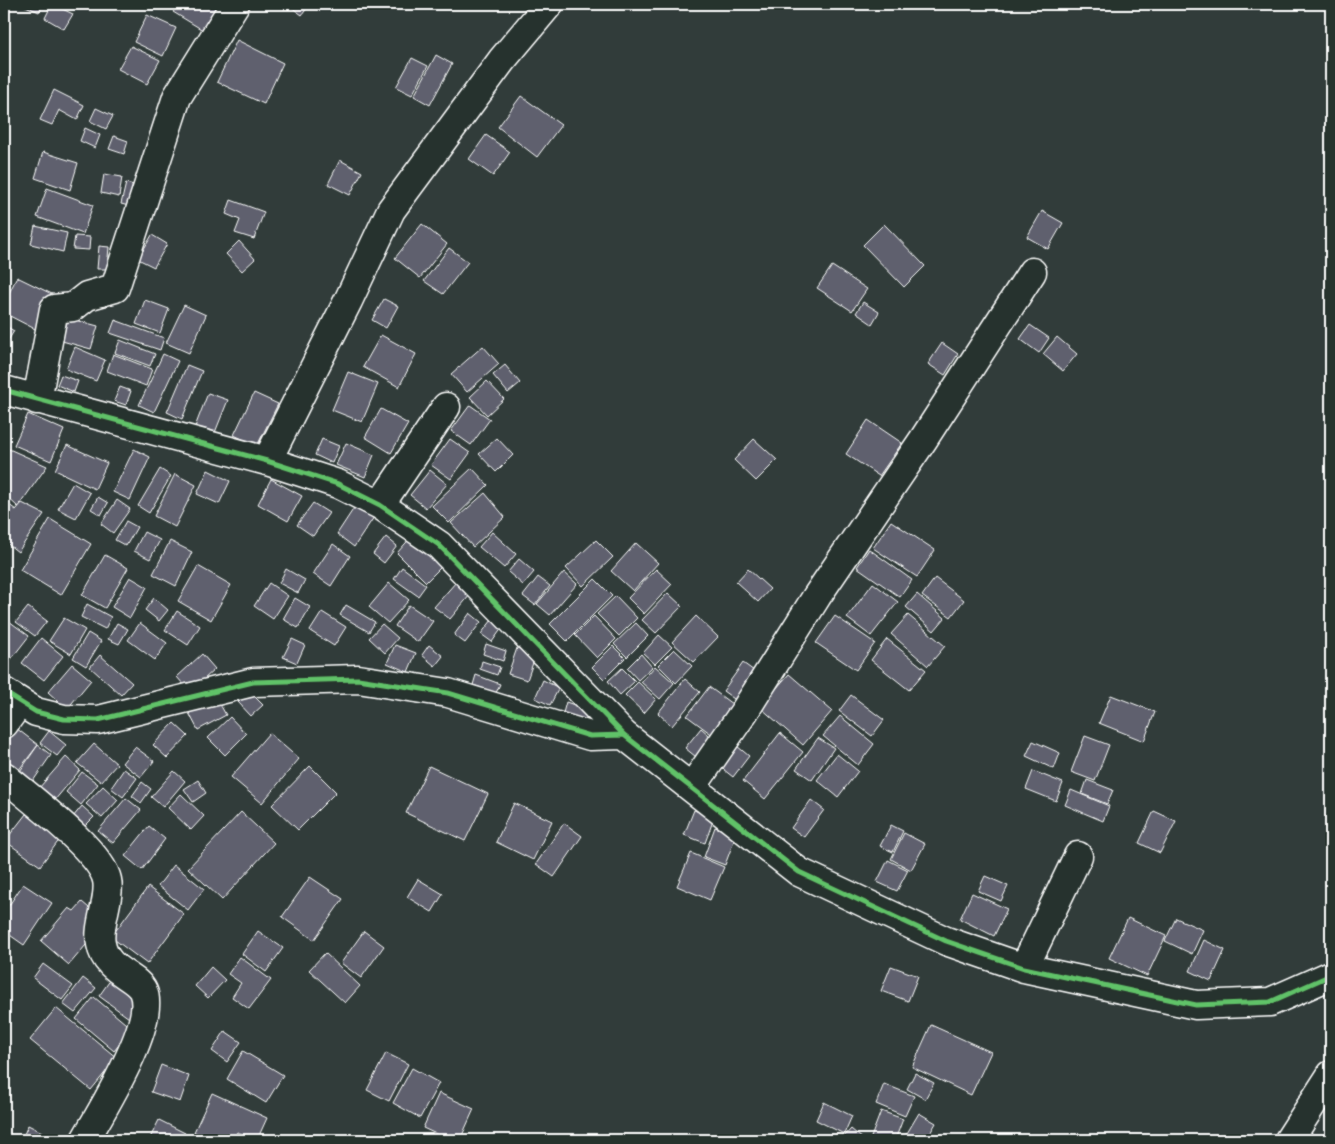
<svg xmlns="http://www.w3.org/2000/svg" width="1335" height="1144" viewBox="0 0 1335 1144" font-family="Sriracha,sans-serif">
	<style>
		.building { fill: #5f616e; stroke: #fff }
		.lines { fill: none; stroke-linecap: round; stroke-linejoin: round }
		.minor-casing { stroke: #fff; stroke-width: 31 }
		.minor { stroke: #26332d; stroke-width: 28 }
		.cycleway-casing { stroke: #26332d; stroke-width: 8 }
		.cycleway { stroke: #61c268; stroke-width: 5 }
	</style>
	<rect width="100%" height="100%" fill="#313c3a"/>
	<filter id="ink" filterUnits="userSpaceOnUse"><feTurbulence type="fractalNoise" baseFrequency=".02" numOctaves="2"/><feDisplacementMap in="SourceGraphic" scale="10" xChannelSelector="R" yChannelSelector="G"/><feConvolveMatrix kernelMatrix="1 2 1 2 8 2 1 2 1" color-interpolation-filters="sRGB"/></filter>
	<g filter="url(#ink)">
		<path class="building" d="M21,4H43L39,12Z
			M52,4L73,14L64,29L45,18Z
			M179,4H231L211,35L173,12Z
			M287,4H310L302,15Z
			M147,15L176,28L163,56L134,42Z
			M237,40L283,63L264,104L217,82Z
			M131,46L160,60L147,84L118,69Z
			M436,55L452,64L430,105L414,96Z
			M412,58L428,66L412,95L396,87Z
			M54,90L84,105L77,120L59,110L52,125L40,120Z
			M521,96L561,125L537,157L498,127Z
			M96,108L113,116L106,129L90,121Z
			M85,128L100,135L95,148L80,141Z
			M486,135L510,152L493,176L469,159Z
			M114,136L128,141L124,154L109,149Z
			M43,152L78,163L70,190L35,178Z
			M340,160L362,172L350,195L328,184Z
			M104,174L122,177L119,197L101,193Z
			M126,183L142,187L137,208L121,204Z
			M47,188L93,205L83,234L37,217Z
			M231,200L264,212L254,239L235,233L240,220L226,214Z
			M1042,211L1063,223L1048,249L1027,237Z
			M422,224L447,244L420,278L395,258Z
			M884,224L925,266L904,287L863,245Z
			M35,226L67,233L63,252L31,244Z
			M152,235L167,244L154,267L138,259Z
			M75,236L90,237L89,250L73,249Z
			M239,241L255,259L242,271L226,254Z
			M99,246L109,247L107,269H97Z
			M449,248L468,262L443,294L424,281Z
			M832,266L867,289L852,311L817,288Z
			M17,277L54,295L37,330L4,313V303Z
			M384,299L398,306L386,328L372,320Z
			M145,300L169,309L160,333L136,324Z
			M863,302L879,312L872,324L856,313Z
			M184,305L206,315L189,353L166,343Z
			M68,318L98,326L91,349L62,341Z
			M115,320L164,338L160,350L110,333Z
			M4,325L14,331L4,347Z
			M1030,325L1049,338L1039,353L1020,339Z
			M381,335L416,354L399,387L363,367Z
			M1057,337L1077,354L1063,371L1043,354Z
			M120,340L155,354L150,366L115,353Z
			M942,343L958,354L945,375L928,364Z
			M483,346L499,364L467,392L451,374Z
			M75,347L105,360L96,381L66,369Z
			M113,354L152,369L146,386L107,371Z
			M163,354L178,361L154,412L139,405Z
			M187,365L202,371L182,419L167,412Z
			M505,365L520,383L508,393L493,375Z
			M348,372L378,384L362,422L332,410Z
			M61,375L78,381L74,392L57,385Z
			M487,381L504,399L487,415L470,397Z
			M120,387L131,391L126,405L114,401Z
			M208,393L228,400L214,435L195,427Z
			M254,393L278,404L257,446L234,435Z
			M470,405L490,419L471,445L451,431Z
			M381,409L408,424L391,453L365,437Z
			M28,414L64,430L51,461L14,445Z
			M868,420L902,443L879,476L846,454Z
			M497,438L513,455L496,472L479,454Z
			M322,439L339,446L332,463L315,455Z
			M450,439L470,453L451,479L431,465Z
			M754,439L777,460L756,481L734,460Z
			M346,443L374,455L365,477L336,465Z
			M67,445L107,463L95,489L55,470Z
			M9,449L47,466L18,507L4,494V457Z
			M134,449L150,457L130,500L113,492Z
			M472,468L488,485L449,523L432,506Z
			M160,469L171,476L149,513L138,506Z
			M208,470L230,481L219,504L197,494Z
			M430,470L447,484L426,508L410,495Z
			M175,474L196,485L175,527L154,516Z
			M271,479L302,496L288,521L258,504Z
			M73,483L90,493L76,518L58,509Z
			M485,493L505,517L473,547L451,523Z
			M98,497L108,503L101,515L91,509Z
			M117,500L130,509L113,533L101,524Z
			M4,501L16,510L22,503L44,514L18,552L4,541Z
			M313,503L329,513L313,536L297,525Z
			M356,505L374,517L354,547L337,534Z
			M50,519L91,544L61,595L20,570Z
			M126,521L137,527L126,546L115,540Z
			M891,521L935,550L917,577L873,548Z
			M144,532L160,540L150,559L134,551Z
			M492,532L516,554L504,568L479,547Z
			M413,535L443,565L426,582L397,553Z
			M386,537L397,546L384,563L373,554Z
			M596,540L613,557L583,586L566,568Z
			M170,541L192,552L176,586L153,574Z
			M636,543L658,563L633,591L611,571Z
			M333,544L350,556L331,586L313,574Z
			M869,549L912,580L900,597L857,567Z
			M105,555L128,568L105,608L82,595Z
			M519,559L534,572L523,585L508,572Z
			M198,566L231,585L211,620L178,601Z
			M402,567L426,585L418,596L394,579Z
			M286,569L305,580L298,593L279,583Z
			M656,569L672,584L644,614L628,598Z
			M748,569L770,589L758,602L736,582Z
			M564,572L577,584L550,615L537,604Z
			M130,577L147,587L130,618L112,607Z
			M538,577L550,586L535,605L523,596Z
			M935,578L964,600L951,617L922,596Z
			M595,579L612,596L567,641L550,624Z
			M456,582L470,595L450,619L434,607Z
			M269,583L288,596L273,619L254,606Z
			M389,583L409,600L388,623L369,607Z
			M873,583L898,602L871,636L847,618Z
			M668,593L682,606L656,633L642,620Z
			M917,594L945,618L934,631L906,607Z
			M616,596L637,618L619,636L597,614Z
			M154,598L168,610L159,621L145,610Z
			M295,598L310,607L298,628L283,619Z
			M87,604L111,617L105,629L81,617Z
			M346,605L375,622L369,632L340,615Z
			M409,605L433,621L418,642L395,626Z
			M28,607L47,621L35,636L16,622Z
			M177,611L200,626L188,645L165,630Z
			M322,612L346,627L334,646L310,631Z
			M470,613L481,622L465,643L454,635Z
			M908,615L945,646L928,666L891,634Z
			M594,616L616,639L597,658L575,635Z
			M696,616L718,637L694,662L672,642Z
			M835,616L875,643L856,670L816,643Z
			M5,618L29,636L8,663L4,659Z
			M64,618L85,630L71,654L49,641Z
			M492,620L502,628L492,642L481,634Z
			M117,623L128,629L119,644L108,639Z
			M140,623L167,643L155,660L128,640Z
			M636,623L648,636L627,657L614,644Z
			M382,624L398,638L385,653L369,638Z
			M88,633L101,641L86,666L73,658Z
			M659,635L672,647L655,664L643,653Z
			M41,638L63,656L44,680L22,663Z
			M292,639L305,645L297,663L283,657Z
			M887,639L926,670L909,690L871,660Z
			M486,644L506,651L503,661L483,654Z
			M395,645L416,653L408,672L387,663Z
			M429,645L443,656L435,666L422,655Z
			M613,646L625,658L604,679L592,667Z
			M517,648L536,654L527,680L508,674Z
			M674,649L692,666L676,683L658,665Z
			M202,654L215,669L190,692L177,677Z
			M641,654L652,667L638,680L627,668Z
			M100,655L132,683L121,695L90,667Z
			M482,661L500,667L497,675L480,669Z
			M743,663L761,676L741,704L723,691Z
			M72,664L91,680L67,709L48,692Z
			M655,666L674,683L660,699L641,682Z
			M622,668L635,681L620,695L608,681Z
			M789,674L832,711L803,745L760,707Z
			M476,675L500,684L496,693L473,685Z
			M685,679L700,692L672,726L658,713Z
			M543,680L559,688L550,705L535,698Z
			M638,682L656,699L644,713L625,695Z
			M709,687L736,707L714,736L687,716Z
			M249,691L263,705L251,716L238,702Z
			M851,695L884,720L872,736L839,711Z
			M1111,695L1155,712L1144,741L1099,723Z
			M217,699L226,715L198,730L189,713Z
			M566,702L594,712L591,722L563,713Z
			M840,716L874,744L858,765L823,736Z
			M230,717L246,734L225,755L208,738Z
			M174,723L188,736L167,758L153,745Z
			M16,728L38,745L18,771L4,761V745Z
			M701,728L717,742L701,761L685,748Z
			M49,731L66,745L57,756L40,743Z
			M269,733L299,759L262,803L231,777Z
			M780,733L803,752L765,799L743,781Z
			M1085,736L1109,745L1095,781L1071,772Z
			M818,738L834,748L812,780L796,769Z
			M731,741L749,756L733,777L714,762Z
			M1033,741L1060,753L1054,769L1026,756Z
			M94,744L117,764L101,782L77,763Z
			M38,745L51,755L31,784L18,774Z
			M135,747L154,761L141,777L122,763Z
			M837,754L858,771L838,797L817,780Z
			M66,757L80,770L54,801L39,788Z
			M310,766L336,792L298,830L272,805Z
			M429,766L488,794L465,841L406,813Z
			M124,769L137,778L123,797L111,788Z
			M174,771L185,781L163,807L151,797Z
			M1033,771L1063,783L1056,801L1026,789Z
			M82,772L98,784L81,805L66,792Z
			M198,780L206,793L193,802L184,789Z
			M1087,780L1113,790L1107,804L1082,794Z
			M142,782L151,789L141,803L132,796Z
			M103,786L118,800L102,818L86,804Z
			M1071,790L1109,806L1103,821L1065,805Z
			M181,794L204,816L191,830L168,808Z
			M126,798L141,810L113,843L98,831Z
			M811,800L824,810L804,837L791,828Z
			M514,803L552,821L533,860L496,842Z
			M82,806L94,817L84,827L73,817Z
			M694,810L714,818L705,843L684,835Z
			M1154,811L1176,821L1160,853L1139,843Z
			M241,812L274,843L222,900L188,868Z
			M26,814L60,839L40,866L5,841Z
			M564,823L582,836L554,877L536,864Z
			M891,825L903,831L893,852L880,846Z
			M149,826L165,839L142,870L125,856Z
			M715,827L736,835L725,865L704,857Z
			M904,833L925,844L911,870L891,859Z
			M691,853L724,867L710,900L677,886Z
			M888,860L908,870L897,891L877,882Z
			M174,865L204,889L188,910L158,886Z
			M985,876L1008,886L1001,901L978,891Z
			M310,877L343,899L314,940L282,917Z
			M418,879L443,894L432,912L407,897Z
			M23,884L52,903L24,945L4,931V913Z
			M148,887L184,914L147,964L111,937Z
			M972,893L1007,909L994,936L960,919Z
			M82,902L96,914L88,924L97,932L69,965L41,941L69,908L74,911Z
			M1128,918L1166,936L1147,976L1109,958Z
			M1176,918L1203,930L1192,954L1165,941Z
			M258,931L283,948L266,972L242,954Z
			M364,931L384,946L361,978L341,963Z
			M1204,940L1225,950L1211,981L1190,971Z
			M325,953L360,986L345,1003L309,970Z
			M240,957L271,980L249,1009L232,997L241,983L228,974Z
			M43,964L73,986L62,1000L33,978Z
			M891,966L918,976L908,1001L881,991Z
			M211,967L225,980L208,998L195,986Z
			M83,978L96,988L75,1013L63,1004Z
			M111,979L142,1002L129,1018L99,996Z
			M94,997L132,1029L114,1051L76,1019Z
			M56,1008L117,1058L91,1090L30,1040Z
			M931,1025L991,1052L971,1095L912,1067Z
			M225,1031L241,1042L227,1062L212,1051Z
			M243,1051L283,1075L266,1103L227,1079Z
			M386,1053L408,1064L389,1101L367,1090Z
			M161,1065L189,1076L180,1102L151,1092Z
			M412,1068L439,1083L420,1118L393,1103Z
			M915,1073L934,1083L925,1099L907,1089Z
			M884,1084L914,1096L905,1116L876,1104Z
			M212,1093L267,1118L257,1140L237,1132L233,1140H213L194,1132Z
			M439,1093L474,1109L460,1140H449L423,1128Z
			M824,1102L852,1116L844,1134L816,1120Z
			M881,1111L903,1119L895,1140H870Z
			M919,1113L936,1123L926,1140H903Z
			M159,1120L185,1133L182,1140H149Z
			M28,1125L58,1140H25L22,1139Z
			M851,1129L864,1140H841Z"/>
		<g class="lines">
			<defs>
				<path id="minor" d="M4,390L267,461L338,484L380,505L439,545L624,735L799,872L946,941L1024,968L1196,1005L1270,1002L1331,975
					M37,400L54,309L73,307L87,296L115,288L177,97L235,4
					M267,461L348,301L391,210L502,60L549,4
					M380,505L446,407
					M4,692L36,712L64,719L98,720L253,682L358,679L448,693L590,736L624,735
					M4,724L20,702
					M4,776C28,797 101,851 107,880C111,898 97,926 101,944C106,972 136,975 143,991C157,1023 102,1110 85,1140
					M692,787L744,712L817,596L923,440L1032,272
					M1024,968L1078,856
					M1289,1140L1331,1075"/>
			</defs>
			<use href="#minor" class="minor-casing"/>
			<use href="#minor" class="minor"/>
			<defs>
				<path id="cycleway" d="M4,390L267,461L338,484L380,505L439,545L624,735L799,872L946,941L1024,968L1196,1005L1270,1002L1331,975
					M4,692L36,712L64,719L98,720L253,682L358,679L448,693L590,736L624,735"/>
			</defs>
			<use href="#cycleway" class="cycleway-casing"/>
			<use href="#cycleway" class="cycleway"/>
		</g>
	</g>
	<rect width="1335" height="1144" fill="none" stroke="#26332d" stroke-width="20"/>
	<rect x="10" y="10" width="1315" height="1124" fill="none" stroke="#fff" stroke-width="2" filter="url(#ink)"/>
</svg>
